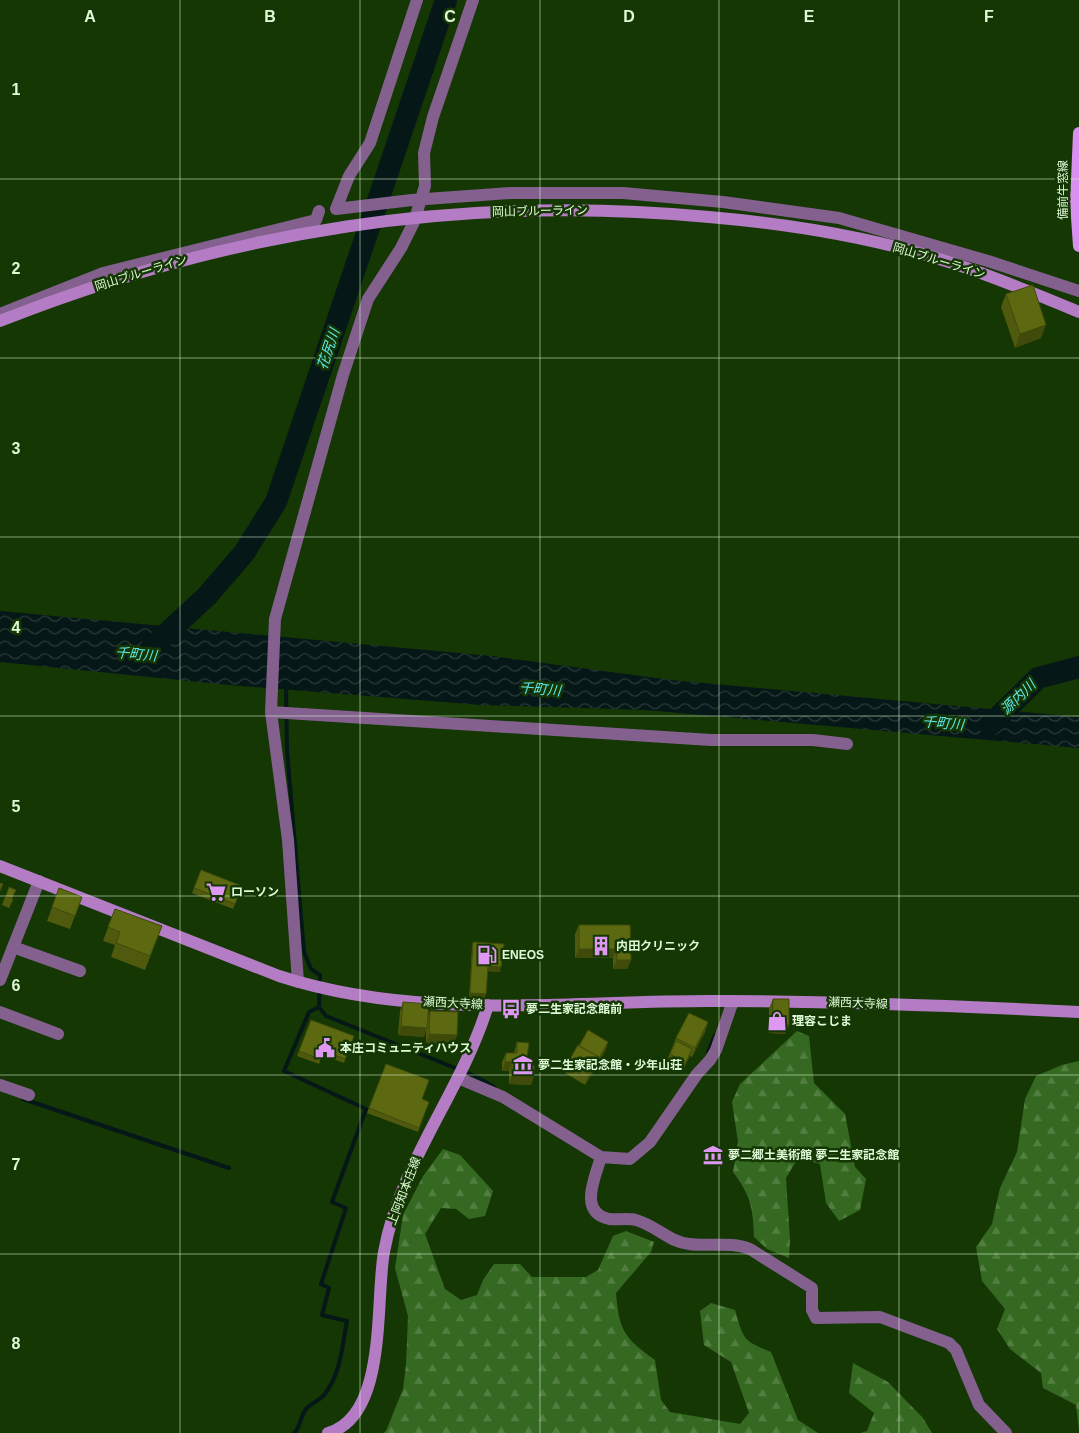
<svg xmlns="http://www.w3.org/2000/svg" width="1079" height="1433" viewBox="0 0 1079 1433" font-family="Arial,'Noto Sans JP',sans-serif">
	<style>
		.forest { fill: url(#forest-firs) }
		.water { fill: url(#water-waves) }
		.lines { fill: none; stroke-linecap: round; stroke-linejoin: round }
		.stream { stroke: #061717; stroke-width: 4 }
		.river { stroke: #061717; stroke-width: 22 }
		.street { stroke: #83608e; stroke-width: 12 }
		.secondary { stroke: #b37cc4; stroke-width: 12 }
		.primary { stroke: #d990ee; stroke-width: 12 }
		.secondary-bridge { stroke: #b37cc4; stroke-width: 12 }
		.wall { fill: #4f5a0e }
		.shaded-wall { fill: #404a0b }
		.building { fill: #5c6910; stroke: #404a0b }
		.grid { fill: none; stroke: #dffad7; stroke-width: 1; stroke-opacity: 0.55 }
		.labels { text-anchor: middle; stroke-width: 5; stroke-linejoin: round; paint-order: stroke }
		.street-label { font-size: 12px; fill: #dffad7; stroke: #143704 }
		.poi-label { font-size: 12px; font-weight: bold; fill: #dffad7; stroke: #143704; text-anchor: start }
		.water-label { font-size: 14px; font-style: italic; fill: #5fe7ec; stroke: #143704 }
		.grid-label { font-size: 16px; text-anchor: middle; font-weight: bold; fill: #dffad7; stroke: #143704; stroke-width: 5; stroke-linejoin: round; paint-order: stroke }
	</style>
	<defs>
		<pattern id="forest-firs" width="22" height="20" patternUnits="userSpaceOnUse" patternTransform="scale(1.25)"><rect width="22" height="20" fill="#356922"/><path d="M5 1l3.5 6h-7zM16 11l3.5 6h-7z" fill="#527f41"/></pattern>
		<pattern id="water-waves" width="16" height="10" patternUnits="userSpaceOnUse" patternTransform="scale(1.25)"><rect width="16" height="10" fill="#061717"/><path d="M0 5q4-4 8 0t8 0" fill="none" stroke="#2a3a38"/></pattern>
	</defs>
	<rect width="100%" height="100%" fill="#143704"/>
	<path class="forest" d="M797,1031L809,1036L814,1083L845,1114L855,1167L866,1179L860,1210L839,1221L826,1203L820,1164L798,1158L786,1178L790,1240L789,1258L767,1249L754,1237C753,1208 751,1196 733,1172L738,1142L732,1102L740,1084Z
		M1079,1061V1430L1076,1405L1043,1388L1041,1373L1010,1349L997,1329L1005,1309L982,1281L976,1247L992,1224L1000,1188L1017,1152L1025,1099L1036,1076L1062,1065Z
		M443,1149L460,1155L493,1191L485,1216L469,1219L456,1209L441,1208L425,1234L445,1289L461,1300L477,1295L483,1280L494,1264H520L532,1277H586L598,1270L613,1236L626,1231L654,1242L651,1252L616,1293C619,1330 624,1338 655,1360L661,1400L670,1412L740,1424L749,1413L731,1362L704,1345L700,1311L711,1303L735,1310C744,1340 742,1340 771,1352L798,1420L818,1433H383L386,1431L403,1389L406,1365L408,1316L395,1268L403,1215L423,1176Z
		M853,1363L888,1382L923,1418L932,1433H861L867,1431L874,1413L849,1393Z"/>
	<path class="water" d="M0,611L492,656L671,680L1079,717V748L645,710L481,705L229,685L0,662Z"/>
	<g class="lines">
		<path class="stream" d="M286,686L287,750L304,952L311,969L320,975L319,1007L326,1016L475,1076L494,1087
			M708,1052L715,1035
			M23,1099L229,1168
			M294,1433C301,1427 300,1416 306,1409C311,1403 319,1401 324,1395C341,1374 342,1346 347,1321L322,1315L329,1288L321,1284L346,1208L332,1202L366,1109L284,1071L309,1012L319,1007"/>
		<path class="river" d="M151,648L207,596L244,553L276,502L446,0
			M990,725L1038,678L1079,667"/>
		<path class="street" d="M336,209L412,200L511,193H623L723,202L839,218L988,261L1079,291
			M336,209L349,176L370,143L417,0
			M0,314L103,273L316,220L319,211
			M271,712L275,619L343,375L368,299L401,248L414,222L425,186L424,153L433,117L473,0
			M13,947L80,971
			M0,980L39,881
			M298,982L288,840L271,712L711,740H813L847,744
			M0,1012L58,1034
			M458,1078L503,1097L601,1157C595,1178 578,1212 609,1219C618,1220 628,1218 636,1220C655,1225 669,1242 689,1244C710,1247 730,1241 750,1249L812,1288V1310L816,1318L880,1317L949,1343L956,1350L979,1405L1006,1433
			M0,1085L29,1095
			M601,1157L630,1159L650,1142L697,1074L710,1060L716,1050L733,1001"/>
		<path class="secondary" d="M0,866L279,976C420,1022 572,1000 716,1001C837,1001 958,1006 1079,1012
			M328,1433C388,1416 375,1301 384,1252C400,1162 462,1091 488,1005"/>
		<path class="primary" d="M1079,133L1076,203L1079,246"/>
		<path class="secondary-bridge" d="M0,321C230,230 463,194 709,217C790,224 872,237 949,262C993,276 1036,294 1079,312"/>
	</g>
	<path class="wall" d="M1006,294L1041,338L1015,348L1001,307Z
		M242,886L233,909L192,893L194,888Z
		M9,887L13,900L9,908L2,905Z
		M59,888L82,897L70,929L47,921Z
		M115,909L162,926L145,970L111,957L115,945L103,941Z
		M579,925H630L631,960L627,969H613V958H575V934Z
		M473,942L500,972L487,971L486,994L484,999L469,998L472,947Z
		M773,999L789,1025L785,1034L769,1033V1008Z
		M403,1002L428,1017L430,1011L457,1035L454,1044L426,1043V1030L424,1037L398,1035L400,1011Z
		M311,1020L354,1036L344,1063L322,1055L319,1064L297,1056Z
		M708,1022L705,1032L692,1057L690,1056L682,1071L666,1063L676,1038Z
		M517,1042L526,1065L534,1076L531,1085L509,1084V1071H502V1062L506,1053H514Z
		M608,1042L605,1051L585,1085L565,1073L570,1059Z
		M386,1064L422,1099L429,1102L418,1132L367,1113Z"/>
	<path class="shaded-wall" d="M1046,325L1041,338L1015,348L1020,334Z
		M579,949H617L613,958H575Z
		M617,960H631L627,969H613Z
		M488,966L501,967L500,972L486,971Z
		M470,993L486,994L484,999L469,998Z
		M708,1022L705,1032L692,1057L695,1048Z
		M772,1024L789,1025L785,1034L769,1033Z
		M401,1026L427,1028L424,1037L398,1035Z
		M429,1034L457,1035L454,1044L426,1043Z
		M608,1042L605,1051L595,1069L598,1060Z
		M692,1049L689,1058L682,1071L686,1062Z
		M599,1057L594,1071L585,1085L590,1071Z
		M505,1062H512L509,1071H502Z
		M512,1075L534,1076L531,1085L509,1084Z"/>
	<path class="building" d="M1033,285L1046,325L1020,334L1006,294Z
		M201,870L242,886L235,904L194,888Z
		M0,883L3,884L0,891Z
		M9,887L16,890L12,898L6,896Z
		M59,888L82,897L75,916L52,907Z
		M115,909L162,926L150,956L116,943L120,932L108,927Z
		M579,925H630L631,960H617V949H579Z
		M473,942L504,944L501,967L488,966L486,994L470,993Z
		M773,999H789V1025L772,1024Z
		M403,1002L429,1004L427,1028L401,1026Z
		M430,1011L458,1012L457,1035L429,1034Z
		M689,1013L708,1022L695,1048L676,1038Z
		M311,1020L354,1036L345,1059L324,1051L320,1059L299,1051Z
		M588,1030L608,1042L598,1060L599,1057L579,1046Z
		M676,1041L692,1049L686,1062L670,1054Z
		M517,1042L529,1043L526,1065L534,1066V1076L512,1075V1062H505L506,1053H517Z
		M578,1045L599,1057L590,1071L570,1059Z
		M386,1064L429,1080L422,1099L429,1102L419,1128L369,1108Z"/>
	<path class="grid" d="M180,0V1433M360,0V1433M540,0V1433M719,0V1433M899,0V1433M0,179H1079M0,358H1079M0,537H1079M0,716H1079M0,896H1079M0,1075H1079M0,1254H1079"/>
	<defs>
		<symbol id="supermarket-bare" viewBox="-9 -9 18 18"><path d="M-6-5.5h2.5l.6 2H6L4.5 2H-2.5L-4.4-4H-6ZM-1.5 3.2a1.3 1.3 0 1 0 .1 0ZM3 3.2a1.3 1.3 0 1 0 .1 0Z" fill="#de98f3" stroke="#143704" stroke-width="2.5" paint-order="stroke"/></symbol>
		<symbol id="building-bare" viewBox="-9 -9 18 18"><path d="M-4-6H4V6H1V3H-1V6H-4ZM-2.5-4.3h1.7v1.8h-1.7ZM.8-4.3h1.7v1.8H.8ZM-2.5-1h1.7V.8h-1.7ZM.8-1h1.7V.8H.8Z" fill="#de98f3" stroke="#143704" stroke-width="2.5" paint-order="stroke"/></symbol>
		<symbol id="fuel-bare" viewBox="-9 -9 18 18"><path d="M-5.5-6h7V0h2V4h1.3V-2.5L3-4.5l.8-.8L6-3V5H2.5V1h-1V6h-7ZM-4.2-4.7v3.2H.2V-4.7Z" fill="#de98f3" stroke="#143704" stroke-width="2.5" paint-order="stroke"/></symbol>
		<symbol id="bus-bare" viewBox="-9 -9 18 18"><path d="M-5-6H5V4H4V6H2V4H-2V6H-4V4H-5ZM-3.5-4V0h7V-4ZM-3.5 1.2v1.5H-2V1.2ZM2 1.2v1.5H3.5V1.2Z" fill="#de98f3" stroke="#143704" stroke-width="2.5" paint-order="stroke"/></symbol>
		<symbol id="shop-bare" viewBox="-9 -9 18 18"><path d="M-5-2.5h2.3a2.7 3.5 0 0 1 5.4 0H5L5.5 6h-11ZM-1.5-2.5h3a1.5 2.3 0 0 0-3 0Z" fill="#de98f3" stroke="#143704" stroke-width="2.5" paint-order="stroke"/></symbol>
		<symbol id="civic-bare" viewBox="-9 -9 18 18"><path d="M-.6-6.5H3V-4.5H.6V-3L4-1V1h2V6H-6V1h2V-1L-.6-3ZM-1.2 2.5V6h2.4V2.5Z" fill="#de98f3" stroke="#143704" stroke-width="2.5" paint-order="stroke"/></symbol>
		<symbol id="museum-bare" viewBox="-9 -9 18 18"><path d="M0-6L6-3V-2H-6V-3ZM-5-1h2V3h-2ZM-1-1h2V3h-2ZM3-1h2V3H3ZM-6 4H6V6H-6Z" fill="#de98f3" stroke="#143704" stroke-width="2.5" paint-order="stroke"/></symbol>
	</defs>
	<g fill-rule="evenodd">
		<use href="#supermarket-bare" x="202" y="878" width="28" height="28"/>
		<use href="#building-bare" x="587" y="932" width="28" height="28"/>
		<use href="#fuel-bare" x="473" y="941" width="28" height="28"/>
		<use href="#bus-bare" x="497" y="995" width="28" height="28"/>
		<use href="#shop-bare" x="763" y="1007" width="28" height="28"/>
		<use href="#civic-bare" x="311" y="1034" width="28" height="28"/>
		<use href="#museum-bare" x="509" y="1051" width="28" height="28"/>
		<use href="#museum-bare" x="699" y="1141" width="28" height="28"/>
	</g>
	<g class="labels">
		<g class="street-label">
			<text transform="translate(1063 190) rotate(-90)" y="4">備前牛窓線</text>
			<text transform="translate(540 211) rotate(-1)" y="4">岡山ブルーライン</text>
			<text transform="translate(939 261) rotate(17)" y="4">岡山ブルーライン</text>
			<text transform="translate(141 273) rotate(-17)" y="4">岡山ブルーライン</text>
			<text transform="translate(453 1003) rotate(3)" y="4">瀬西大寺線</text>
			<text transform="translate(858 1003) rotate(2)" y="4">瀬西大寺線</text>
			<text transform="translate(404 1191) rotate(-69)" y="4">上阿知本庄線</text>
		</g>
		<g class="poi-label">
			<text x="231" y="896">ローソン</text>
			<text x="616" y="950">内田クリニック</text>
			<text x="502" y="959">ENEOS</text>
			<text x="526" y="1013">夢二生家記念館前</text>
			<text x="792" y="1025">理容こじま</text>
			<text x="340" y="1052">本庄コミュニティハウス</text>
			<text x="538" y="1069">夢二生家記念館・少年山荘</text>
			<text x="728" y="1159">夢二郷土美術館 夢二生家記念館</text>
		</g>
		<g class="water-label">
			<text transform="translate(328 349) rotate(-71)" y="5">花尻川</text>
			<text transform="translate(136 654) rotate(5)" y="5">千町川</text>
			<text transform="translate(540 689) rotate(5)" y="5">千町川</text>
			<text transform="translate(1018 697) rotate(-44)" y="5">源内川</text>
			<text transform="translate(943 723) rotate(5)" y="5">千町川</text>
		</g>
	</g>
	<g class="grid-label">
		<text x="90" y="22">A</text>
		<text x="270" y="22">B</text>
		<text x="450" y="22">C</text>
		<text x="629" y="22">D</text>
		<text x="809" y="22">E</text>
		<text x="989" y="22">F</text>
		<text x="16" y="95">1</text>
		<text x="16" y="274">2</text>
		<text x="16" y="454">3</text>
		<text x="16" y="633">4</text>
		<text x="16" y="812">5</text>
		<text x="16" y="991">6</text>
		<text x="16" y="1170">7</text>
		<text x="16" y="1349">8</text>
	</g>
</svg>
